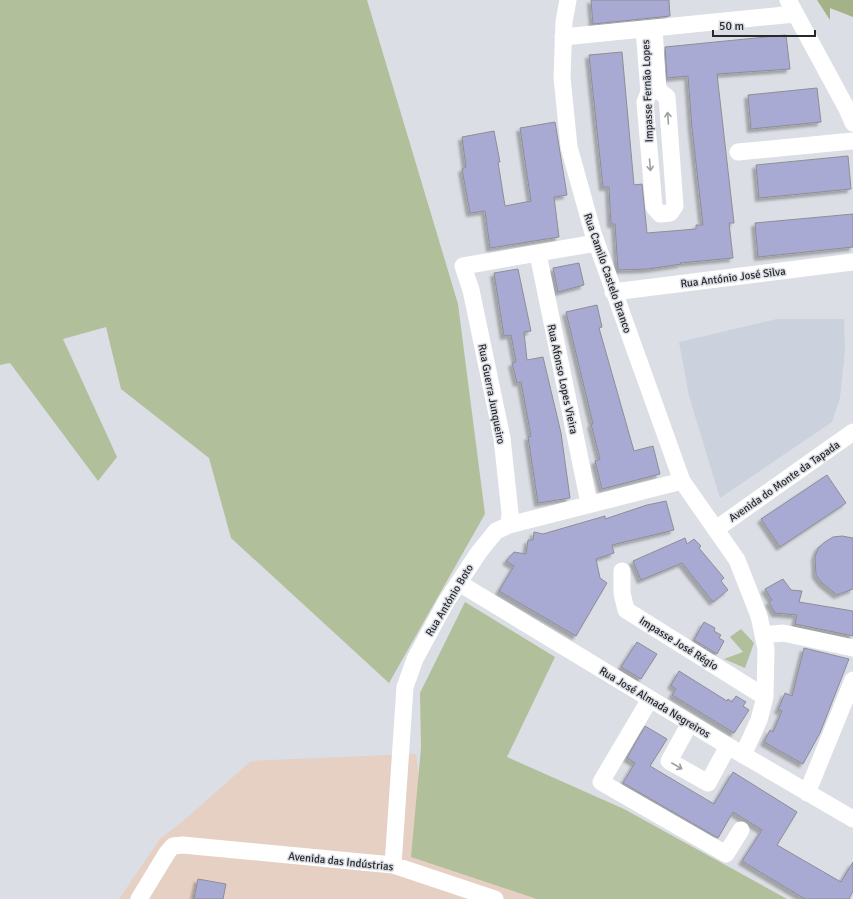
<svg xmlns="http://www.w3.org/2000/svg" width="853" height="899" viewBox="0 0 853 899" font-family="Signika,sans-serif">
	<style>
		.industrial { fill: #e5d0c3 }
		.built { fill: #cbd2dd }
		.green { fill: #b2bf9b }
		.forest { fill: #a4b288 }
		.building { fill: #a9aad4; stroke: #8d8e93; filter: url(#shadow) }
		.lines { fill: none; stroke-linecap: round; stroke-linejoin: round }
		.minor { stroke: #fff; stroke-width: 17 }
		.oneway { stroke: #9e9fa0 }
		.labels { text-anchor: middle; stroke-width: 3; stroke-linejoin: round; paint-order: stroke }
		.street-label { font-size: 11px; fill: #27292b; stroke: #dbdee4 }
	</style>
	<defs>
		<filter id="shadow"><feDropShadow dx="-3.5" dy="3.5" stdDeviation="1" flood-color="#0004"/></filter>
	</defs>
	<rect width="100%" height="100%" fill="#dbdee4"/>
	<path class="industrial" d="M416,754L429,853L546,899H119L160,839L182,822L251,761Z"/>
	<path class="built" d="M777,319H844L845,350L840,398L832,422L720,498L689,396L679,342Z"/>
	<path class="green" d="M0,0H367L458,304L485,514L389,683L231,538L209,458L121,389L106,327L63,339L117,457L98,481L10,363L0,365Z
		M465,602L555,657L507,757L624,809L787,899H537L411,857L421,748L420,693Z
		M741,629L754,643L745,668L724,659L743,652L730,637Z"/>
	<path class="forest" d="M817,0H853V17L830,8V20Z"/>
	<path class="building" d="M591,0H669L670,16L593,24Z
		M786,35L790,69L717,74L734,223H729L733,258L680,263L681,264L648,269L618,270L615,224H611L609,187H603L589,55L622,52L634,185L642,184L647,233L696,229V225H703L692,128L688,76L667,78L665,47Z
		M817,88L821,122L751,129L748,95Z
		M555,122L567,195L554,197L559,237L490,248L485,211L470,213L462,169L466,167L462,137L494,131L500,162H498L505,206L531,201L520,128Z
		M848,156L851,189L759,198L756,165Z
		M853,214V247L758,257L755,223Z
		M579,263L584,285L558,292L553,268Z
		M518,269L531,331L524,332L527,360L543,357L561,433L570,498L538,503L528,437L531,436L521,382L517,383L512,363L516,362L511,335L504,336L494,273Z
		M597,305L602,327L599,328L634,451L653,446L660,474L602,489L595,461L600,459L591,424H593L566,312Z
		M827,475L846,503L780,547L761,519Z
		M666,501L674,530L612,545L614,553L596,559L600,578L607,583L576,636L499,591L514,566L506,561L514,552L526,554L528,540H533L534,532L543,534L605,516V519L647,505Z
		M842,536L853,538V589L837,595L822,583L816,575L815,557L818,548L825,542L833,537Z
		M685,538L687,544L694,539L701,546L699,548L724,578L721,581L728,590L713,602L682,563L641,580L633,561Z
		M783,579L791,590L802,591L799,602L853,611V636L795,624L797,615L775,613L769,602L772,600L765,589Z
		M704,622L715,628L714,631L721,635L719,638L724,641L717,654L694,640Z
		M637,642L657,654L641,679L621,667Z
		M804,648L849,659L820,733L803,764L764,742L770,730L773,732L782,711L778,710L785,693L792,696Z
		M679,671L727,701L728,699L732,702L736,696L746,702L743,706L749,710L734,733L672,695L676,689L671,685Z
		M645,726L667,739L650,766L714,804L733,772L797,812L777,845L841,882L853,862V891L849,899H805L742,861L762,830L733,812L718,838L623,783L635,763L627,758Z
		M198,879L226,884L223,899H194Z"/>
	<g class="lines">
		<path class="minor" d="M568,0L564,22L562,77L569,147L593,233L682,481L737,560L759,616L766,649L765,697L759,720L743,755
			M788,0L847,109L853,123
			M644,29L649,92L645,102L654,207L660,214L670,213L675,206L667,97L658,90L654,29
			M563,37L795,14
			M738,152L853,141
			M538,254L589,503
			M613,292L853,262
			M509,525L510,513L502,438L471,290L463,266L596,243
			M716,529L853,432
			M622,571V593L626,610L765,697
			M459,583L728,746L853,819
			M763,635L783,633L853,648
			M650,699L601,782L726,854L741,830
			M690,723L669,761L708,783L728,746
			M807,793L853,680
			M393,865L405,687L415,659L446,602L479,552L496,531L509,525L682,481
			M139,899L167,853L173,846L183,845L393,865L495,899"/>
	</g>
	<defs><path id="oneway-shaft" d="M-6 0H5M1.5-3L5.5 0L1.5 3" fill="none" stroke-width="1.6" stroke-linecap="round" stroke-linejoin="round"/></defs>
	<g class="oneway">
		<use href="#oneway-shaft" transform="translate(668 118) rotate(-94)"/>
		<use href="#oneway-shaft" transform="translate(650 165) rotate(85)"/>
		<use href="#oneway-shaft" transform="translate(677 766) rotate(30)"/>
	</g>
	<g class="labels">
		<g class="street-label">
			<text transform="translate(647 91) rotate(-92)" y="4">Impasse Fernão Lopes</text>
			<text transform="translate(608 273) rotate(71)" y="4">Rua Camilo Castelo Branco</text>
			<text transform="translate(733 277) rotate(-7)" y="4">Rua António José Silva</text>
			<text transform="translate(563 379) rotate(78)" y="4">Rua Afonso Lopes Vieira</text>
			<text transform="translate(492 394) rotate(79)" y="4">Rua Guerra Junqueiro</text>
			<text transform="translate(784 481) rotate(-35)" y="4">Avenida do Monte da Tapada</text>
			<text transform="translate(449 600) rotate(-59)" y="4">Rua António Boto</text>
			<text transform="translate(679 643) rotate(32)" y="4">Impasse José Régio</text>
			<text transform="translate(655 702) rotate(31)" y="4">Rua José Almada Negreiros</text>
			<text transform="translate(341 861) rotate(6)" y="4">Avenida das Indústrias</text>
		</g>
	</g>
	<path d="M713 30v6h102v-6" fill="none" stroke="#27292b" stroke-width="2"/>
	<text x="719" y="30" font-size="12" fill="#27292b" stroke="#dbdee4" stroke-width="3" paint-order="stroke">50 m</text>
</svg>
